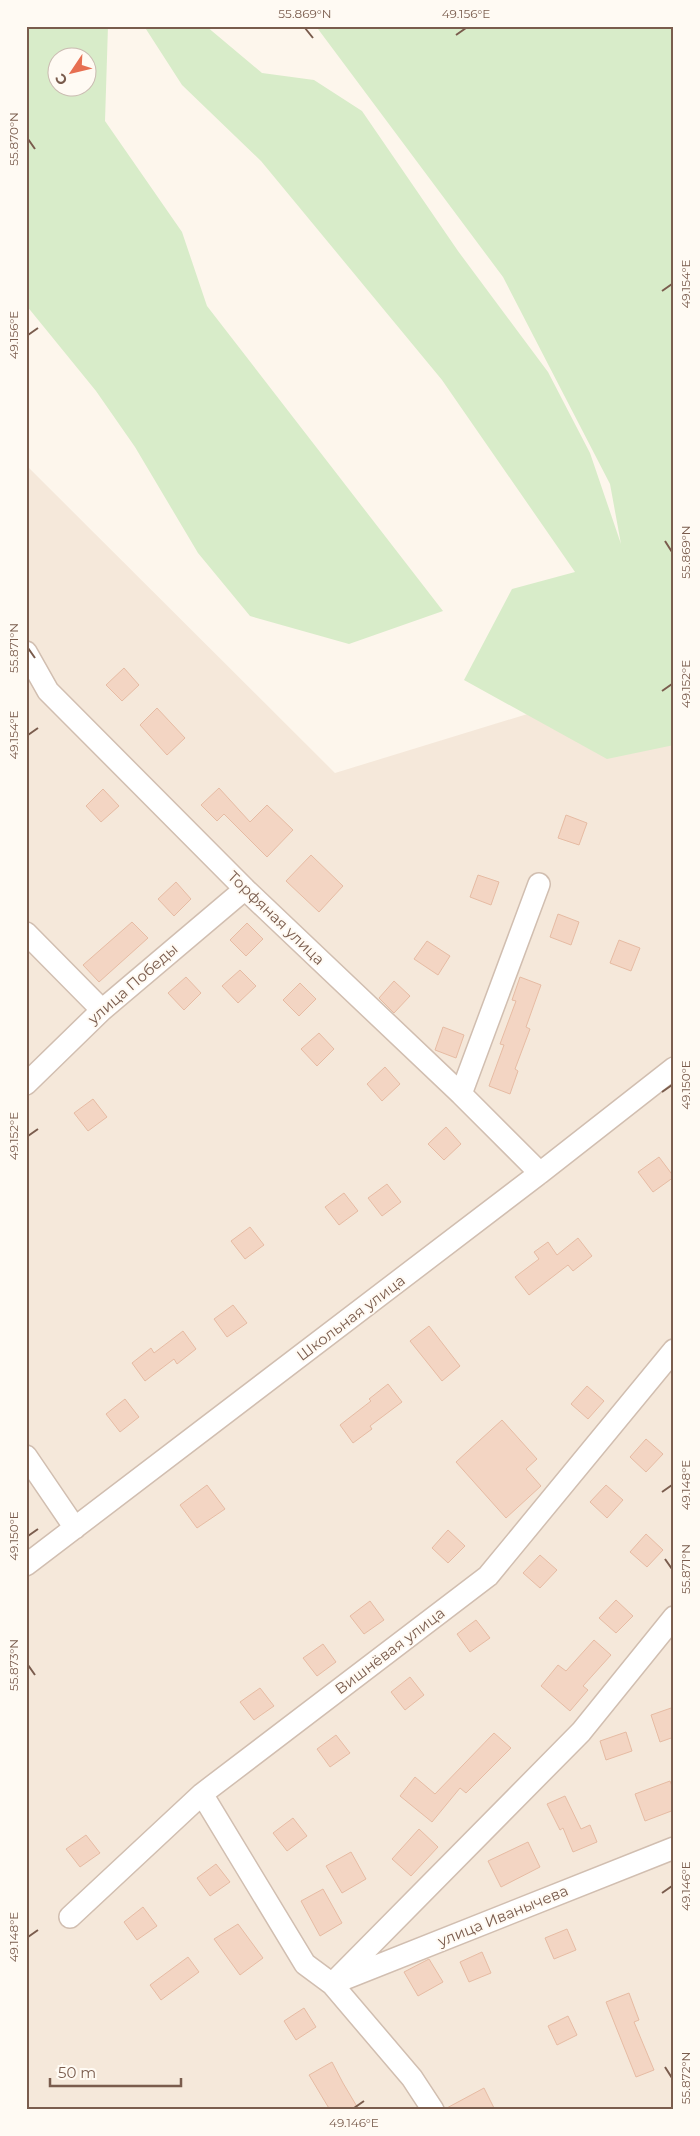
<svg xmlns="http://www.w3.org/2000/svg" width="700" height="2136" viewBox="0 0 700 2136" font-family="Montserrat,sans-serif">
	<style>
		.residential { fill: #f5e8da }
		.green { fill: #d8ecc9; fill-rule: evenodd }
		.building { fill: #f3d5c3; stroke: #e6bba3 }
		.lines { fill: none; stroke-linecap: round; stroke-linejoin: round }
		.minor-casing { stroke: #d1beb0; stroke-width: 24 }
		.minor { stroke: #fff; stroke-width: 21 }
		.ticks { fill: none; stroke: #7a5c4d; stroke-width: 2 }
		.labels { text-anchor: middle; stroke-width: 4; stroke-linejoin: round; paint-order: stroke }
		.street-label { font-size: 15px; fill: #7a5c4d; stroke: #fffaf3 }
		.neatline { fill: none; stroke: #7a5c4d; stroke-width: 2 }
		.ticks-label { font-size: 12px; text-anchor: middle; fill: #7a5c4d }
	</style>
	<rect width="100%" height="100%" fill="#fdf6ec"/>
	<path class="residential" d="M26,465L335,773L674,669V2110H26Z"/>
	<path class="green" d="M26,26H108L105,121L182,232L207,306L443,611L349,644L250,616L198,553L135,447L96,391L26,305ZM58,58H88V88H58Z
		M144,26H206L262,73L314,80L362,111L458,251L548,372L590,453L621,544L610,484L503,277L318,29V26H674V745L607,759L464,680L512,589L575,572L442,380L261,161L182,85Z"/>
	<path class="building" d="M124,668L139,685L122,701L106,685Z
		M157,708L185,738L167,755L140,725Z
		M219,788L250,822L267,805L293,830L267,857L224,814L217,821L201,805Z
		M103,789L119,806L101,822L86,806Z
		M566,815L587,823L579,845L558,838Z
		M311,855L343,886L319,912L286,881Z
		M478,875L499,882L491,905L470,897Z
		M176,882L191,899L174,916L158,899Z
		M558,914L579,922L571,945L550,937Z
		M132,922L148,938L99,982L83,965Z
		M247,923L263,939L246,956L230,940Z
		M619,940L640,948L631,971L610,963Z
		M427,941L450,956L438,975L414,959Z
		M240,970L256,986L238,1003L222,986Z
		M186,977L201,993L184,1010L168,993Z
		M520,977L541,985L526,1027L530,1029L515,1069L518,1071L510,1094L489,1086L504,1045L500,1044L516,1001L512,1000Z
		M394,981L410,996L394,1013L379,998Z
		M300,983L316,999L299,1016L283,1000Z
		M443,1027L464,1035L456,1058L435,1050Z
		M319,1033L334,1049L317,1066L301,1049Z
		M385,1067L400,1084L382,1101L367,1084Z
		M93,1099L107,1117L88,1131L74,1113Z
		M446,1127L461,1144L444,1160L428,1144Z
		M659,1157L674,1177L653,1192L638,1172Z
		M387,1184L401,1202L382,1216L368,1198Z
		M344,1193L358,1211L339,1225L325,1207Z
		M250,1227L264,1245L245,1259L231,1241Z
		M578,1238L592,1256L573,1271L568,1265L529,1295L515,1277L539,1259L534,1252L548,1242L557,1255Z
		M233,1305L247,1323L227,1337L214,1319Z
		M429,1326L460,1366L442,1381L410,1341Z
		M183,1331L196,1349L177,1364L174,1359L145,1381L132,1363L151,1348L154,1353Z
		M388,1384L402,1402L370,1426L372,1429L353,1443L340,1425L371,1401L369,1399Z
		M587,1386L604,1401L588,1419L571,1404Z
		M125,1399L139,1417L120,1432L106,1414Z
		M502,1420L537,1459L526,1469L541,1486L506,1518L456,1462Z
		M646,1439L663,1454L646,1472L630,1457Z
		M207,1485L225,1509L197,1528L180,1505Z
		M606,1485L623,1500L607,1518L590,1502Z
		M448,1530L465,1546L448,1563L432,1548Z
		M646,1534L663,1550L647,1567L630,1552Z
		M540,1555L557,1570L540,1588L523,1573Z
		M616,1600L633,1616L616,1633L599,1618Z
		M370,1601L384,1620L364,1634L350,1616Z
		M476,1620L490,1638L470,1652L457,1634Z
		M594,1640L611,1655L583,1686L588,1690L570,1711L541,1686L558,1665L566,1671Z
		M323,1644L336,1662L317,1676L303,1658Z
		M410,1677L424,1695L405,1710L391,1692Z
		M260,1688L274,1706L254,1720L240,1702Z
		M674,1707V1737L660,1742L651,1715Z
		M626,1732L632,1751L606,1760L600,1741Z
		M494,1733L511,1748L466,1793L460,1788L432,1822L400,1796L415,1777L435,1794Z
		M336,1735L350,1753L330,1767L317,1749Z
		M670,1781L674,1791V1810L645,1821L635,1794Z
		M565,1796L581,1829L590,1825L597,1842L573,1852L563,1828L560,1830L547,1804Z
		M293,1818L307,1836L287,1851L273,1833Z
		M419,1829L438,1847L411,1876L392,1859Z
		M86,1835L100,1853L80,1867L66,1849Z
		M528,1842L540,1867L501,1887L488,1861Z
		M351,1852L366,1879L342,1893L326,1866Z
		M216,1864L230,1882L210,1896L197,1878Z
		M323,1889L342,1923L320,1936L301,1901Z
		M143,1907L157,1926L137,1940L124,1922Z
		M238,1924L263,1958L240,1975L214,1939Z
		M567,1929L576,1950L554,1959L545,1938Z
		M482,1952L491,1973L469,1982L460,1962Z
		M188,1957L199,1972L161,2000L150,1985Z
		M429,1959L443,1982L418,1996L404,1972Z
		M629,1993L639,2020L634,2022L654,2070L636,2077L606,2002Z
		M304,2008L316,2027L296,2040L284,2021Z
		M568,2016L577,2035L557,2045L548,2026Z
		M332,2062L343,2083L359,2110H330L309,2075Z
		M484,2088L495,2110H445V2109Z"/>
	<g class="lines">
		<defs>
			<path id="minor" d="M26,652L48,691L245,889L461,1094L540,1173
				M26,933L102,1010
				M26,1084L102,1010L245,889
				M461,1094L539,884
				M26,1456L75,1528
				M26,1565L540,1173L674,1068
				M202,1794L305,1964L332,1984L412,2078L433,2110
				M70,1917L202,1794L488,1576L674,1350
				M339,1981L674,1848
				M332,1984L581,1732L674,1617"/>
		</defs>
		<use href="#minor" class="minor-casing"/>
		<use href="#minor" class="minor"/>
	</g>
	<path class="ticks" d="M305,28L313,38M456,35L466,28M28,139L35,149M662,291L672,284M28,335L38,328M665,541L672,552M28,648L35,658M662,691L672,684M28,735L38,728M662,1092L672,1085M28,1136L38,1129M662,1492L672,1485M28,1536L38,1529M665,1559L672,1569M28,1665L35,1675M662,1893L672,1886M28,1937L38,1930M665,2067L672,2078M354,2108L364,2101"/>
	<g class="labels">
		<g class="street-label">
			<text transform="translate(276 918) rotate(44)" y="5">Торфяная улица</text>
			<text transform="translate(133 984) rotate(-41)" y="5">улица Победы</text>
			<text transform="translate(351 1318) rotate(-37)" y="5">Школьная улица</text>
			<text transform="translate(390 1651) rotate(-37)" y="5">Вишнёвая улица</text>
			<text transform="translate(503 1916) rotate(-22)" y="5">улица Иванычева</text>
		</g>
	</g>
	<rect width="700" height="2136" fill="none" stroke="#fffaf3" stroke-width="55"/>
	<g transform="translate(72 72) rotate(235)"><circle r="24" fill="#fffaf3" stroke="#cabbb1"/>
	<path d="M0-4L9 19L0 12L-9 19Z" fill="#e76f51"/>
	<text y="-8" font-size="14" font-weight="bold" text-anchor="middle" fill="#7a5c4d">С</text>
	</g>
	<path d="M50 2078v8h131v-8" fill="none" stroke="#7a5c4d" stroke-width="2.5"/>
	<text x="58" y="2078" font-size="15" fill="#7a5c4d" stroke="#fffaf3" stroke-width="4" paint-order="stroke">50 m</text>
	<rect x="28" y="28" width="644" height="2080" class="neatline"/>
	<g class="ticks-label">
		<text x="305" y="18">55.869°N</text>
		<text x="466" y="18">49.156°E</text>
		<text transform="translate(14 139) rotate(-90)" y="4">55.870°N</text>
		<text transform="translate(686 284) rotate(-90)" y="4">49.154°E</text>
		<text transform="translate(14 335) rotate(-90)" y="4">49.156°E</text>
		<text transform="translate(686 552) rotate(-90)" y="4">55.869°N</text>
		<text transform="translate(14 648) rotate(-90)" y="4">55.871°N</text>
		<text transform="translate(686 684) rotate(-90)" y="4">49.152°E</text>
		<text transform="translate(14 735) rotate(-90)" y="4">49.154°E</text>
		<text transform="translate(686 1085) rotate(-90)" y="4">49.150°E</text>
		<text transform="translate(14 1136) rotate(-90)" y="4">49.152°E</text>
		<text transform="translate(686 1485) rotate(-90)" y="4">49.148°E</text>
		<text transform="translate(14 1536) rotate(-90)" y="4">49.150°E</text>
		<text transform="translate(686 1569) rotate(-90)" y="4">55.871°N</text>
		<text transform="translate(14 1665) rotate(-90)" y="4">55.873°N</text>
		<text transform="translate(686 1886) rotate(-90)" y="4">49.146°E</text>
		<text transform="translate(14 1937) rotate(-90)" y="4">49.148°E</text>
		<text transform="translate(686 2078) rotate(-90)" y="4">55.872°N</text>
		<text x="354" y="2127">49.146°E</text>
	</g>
</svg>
